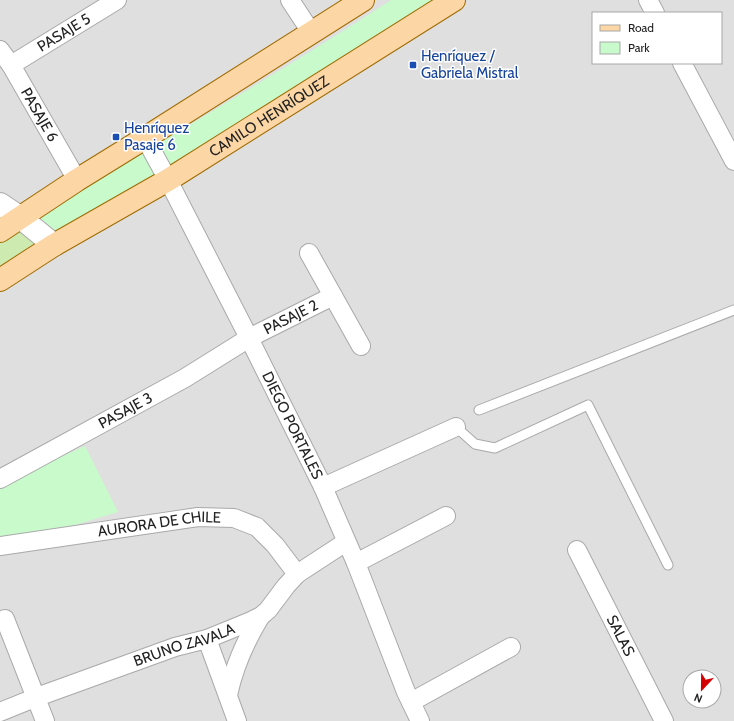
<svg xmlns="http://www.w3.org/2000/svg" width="734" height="721" viewBox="0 0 734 721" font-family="Cabin,sans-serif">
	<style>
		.residential { fill: #e0dfdf; fill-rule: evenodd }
		.grass { fill: #cdebb0 }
		.park { fill: #c8facc }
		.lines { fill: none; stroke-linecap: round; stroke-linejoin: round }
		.service-casing { stroke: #a9a9a9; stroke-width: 11 }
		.minor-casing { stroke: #a9a9a9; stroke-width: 20 }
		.tertiary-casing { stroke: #a9a9a9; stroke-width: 24 }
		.primary-casing { stroke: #a06b00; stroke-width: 24 }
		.service { stroke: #fff; stroke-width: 9 }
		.minor { stroke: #fff; stroke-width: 18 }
		.tertiary { stroke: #fff; stroke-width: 22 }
		.primary { stroke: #fcd6a4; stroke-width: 22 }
		.transit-dot { fill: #1a4fb4; stroke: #fff; stroke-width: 1.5 }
		.labels { text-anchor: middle; stroke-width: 3; stroke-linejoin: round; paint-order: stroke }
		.street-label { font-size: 15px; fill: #222; stroke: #fff }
		.transit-label { font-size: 15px; fill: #164399; stroke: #fff; text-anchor: start }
	</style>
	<rect width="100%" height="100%" fill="#f2efe9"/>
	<path class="residential" d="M0,0H734V721H0ZM593,13H721V63H593ZM690,677H714V701H690Z"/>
	<path class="grass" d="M19,225L46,245L0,275V237Z"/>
	<path class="park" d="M391,0H435L56,237L36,217C154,145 275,76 391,0Z
		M85,446L118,512L75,525L0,537V484Z"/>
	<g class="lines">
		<defs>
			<path id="service" d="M479,410L734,310
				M456,427L475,444L495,448L588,405L668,565"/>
			<g id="minor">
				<path d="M290,0L311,32"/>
				<path d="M648,0L655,13"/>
				<path id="s1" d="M0,50L11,65L77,180"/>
				<path d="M682,63L734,161"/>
				<path id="s2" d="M11,65L117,0"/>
				<path id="s3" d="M145,138L168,180L249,338L323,487L356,563L406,692L420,721"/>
				<path d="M309,253L361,346"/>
				<path id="s4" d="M0,479L185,378L249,338L333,296"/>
				<path d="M323,487L456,427"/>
				<path id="s5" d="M0,546L198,517L234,518L257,527L275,545L297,574"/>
				<path id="s6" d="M577,550L664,721"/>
				<path d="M356,563L446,516"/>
				<path d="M5,619L45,721"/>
				<path d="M207,639L237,721"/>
				<path d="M228,695C234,667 245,642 260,617"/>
				<path d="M411,702L511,647"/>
				<path id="s7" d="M0,712L37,697L175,647L207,639L251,621L261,616L268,610L286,586L297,574L346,542"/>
			</g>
			<path id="tertiary" d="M0,204L21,218L54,245"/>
			<g id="primary">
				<path d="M0,231L77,180L145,138L363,0"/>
				<path id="s8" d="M0,280L54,245L168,180L454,0"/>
			</g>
		</defs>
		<use href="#service" class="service-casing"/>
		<use href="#minor" class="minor-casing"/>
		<use href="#tertiary" class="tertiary-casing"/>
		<use href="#primary" class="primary-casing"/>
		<use href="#service" class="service"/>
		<use href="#minor" class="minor"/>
		<use href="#tertiary" class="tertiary"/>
		<use href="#primary" class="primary"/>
	</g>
	<g class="transit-dot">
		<rect x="409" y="61" width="8" height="8" rx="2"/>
		<rect x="112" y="133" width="8" height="8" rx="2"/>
	</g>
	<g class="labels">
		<g class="street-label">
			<text dy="5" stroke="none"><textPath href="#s2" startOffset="62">PASAJE 5</textPath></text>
			<text dy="5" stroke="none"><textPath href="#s1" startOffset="76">PASAJE 6</textPath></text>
			<text dy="5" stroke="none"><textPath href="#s8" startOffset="315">CAMILO HENRÍQUEZ</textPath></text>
			<text dy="5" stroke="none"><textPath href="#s4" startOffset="333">PASAJE 2</textPath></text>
			<text dy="5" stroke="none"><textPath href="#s4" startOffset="143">PASAJE 3</textPath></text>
			<text dy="5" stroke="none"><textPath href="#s3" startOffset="323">DIEGO PORTALES</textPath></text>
			<text dy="5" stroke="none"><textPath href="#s5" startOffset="161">AURORA DE CHILE</textPath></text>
			<text dy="5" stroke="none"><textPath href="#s6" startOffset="96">SALAS</textPath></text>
			<text dy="5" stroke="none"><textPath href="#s7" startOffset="196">BRUNO ZAVALA</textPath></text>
		</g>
		<g class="transit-label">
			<text x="421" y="61">Henríquez /<tspan x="421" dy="17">Gabriela Mistral</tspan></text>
			<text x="124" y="133">Henríquez<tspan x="124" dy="17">Pasaje 6</tspan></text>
		</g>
	</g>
	<rect x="592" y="12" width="130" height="52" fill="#ffffff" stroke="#a7a7a7"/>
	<rect x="600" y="25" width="20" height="6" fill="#fcd6a4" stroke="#a7a7a7"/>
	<text x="628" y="32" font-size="12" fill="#222222">Road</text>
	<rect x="600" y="42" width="20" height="12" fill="#c8facc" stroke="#a7a7a7"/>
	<text x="628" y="52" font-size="12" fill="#222222">Park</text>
	<g transform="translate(702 689) rotate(202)"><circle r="19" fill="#ffffff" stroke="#a7a7a7"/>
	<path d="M0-3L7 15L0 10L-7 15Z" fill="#d40000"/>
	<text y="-6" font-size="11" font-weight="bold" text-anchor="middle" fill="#222222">N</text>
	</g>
</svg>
